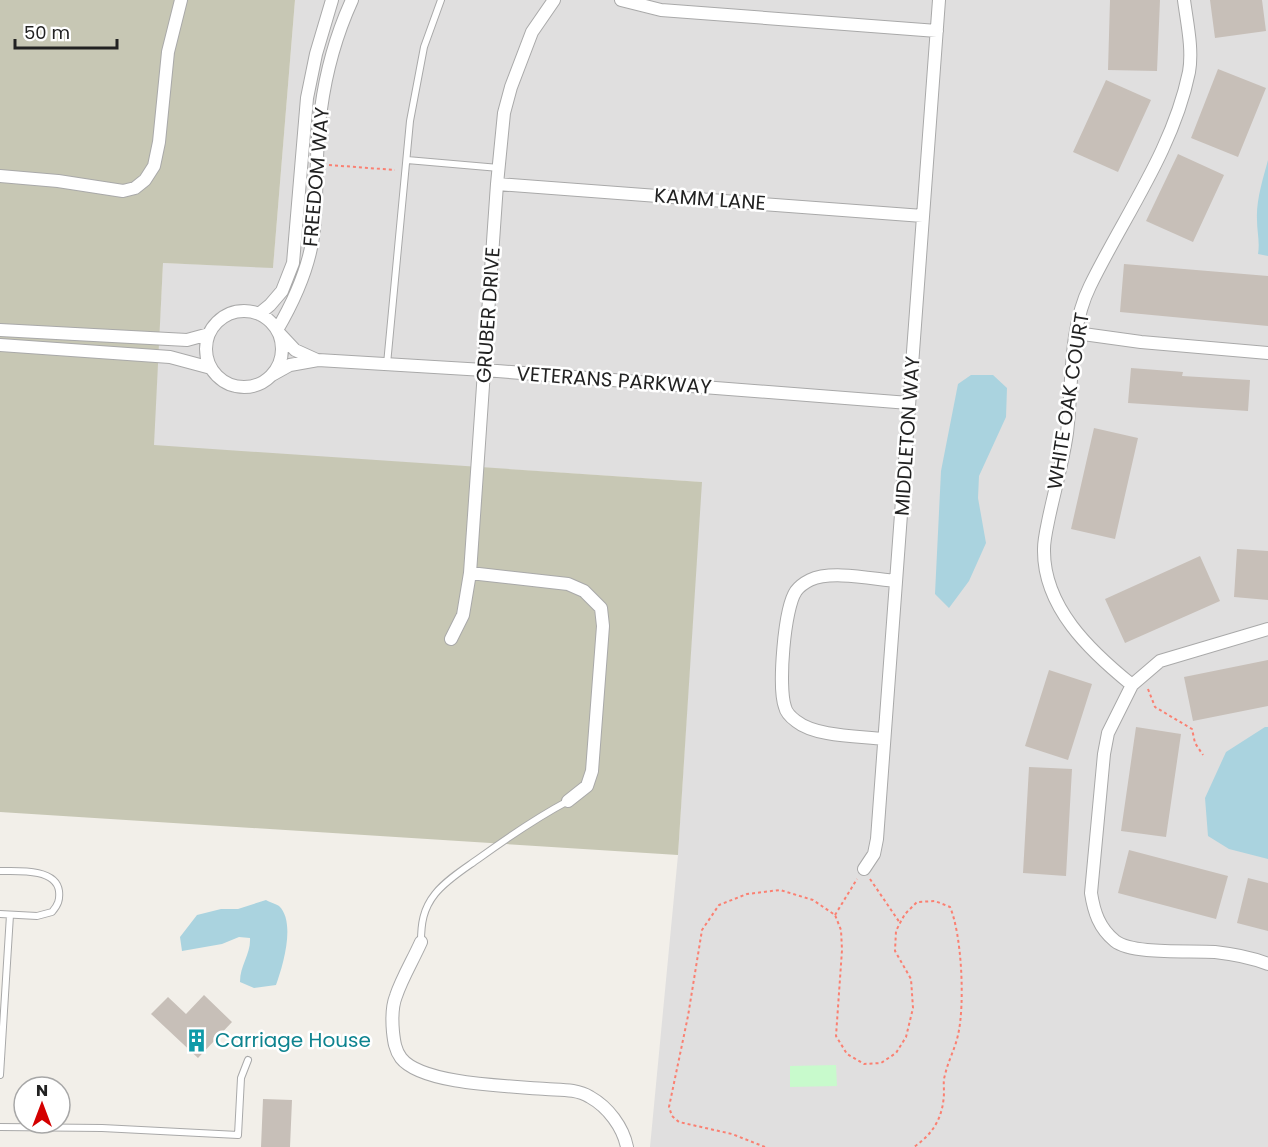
<svg xmlns="http://www.w3.org/2000/svg" width="1268" height="1147" viewBox="0 0 1268 1147" font-family="Poppins,sans-serif">
	<style>
		.residential { fill: #e0dfdf }
		.construction { fill: #c7c7b4 }
		.park { fill: #c8facc }
		.water { fill: #aad3df }
		.building { fill: #c7bfb8 }
		.lines { fill: none; stroke-linecap: round; stroke-linejoin: round }
		.service-casing { stroke: #a9a9a9; stroke-width: 8 }
		.minor-casing { stroke: #a9a9a9; stroke-width: 14 }
		.path { stroke: #fa8072; stroke-width: 2; stroke-dasharray: 3 3; stroke-linecap: butt }
		.service { stroke: #fff; stroke-width: 6 }
		.minor { stroke: #fff; stroke-width: 12 }
		.labels { text-anchor: middle; stroke-width: 5; stroke-linejoin: round; paint-order: stroke }
		.street-label { font-size: 20px; fill: #222; stroke: #fff }
		.culture-label { font-size: 20px; fill: #0d838f; stroke: #fff; text-anchor: start }
	</style>
	<rect width="100%" height="100%" fill="#f2efe9"/>
	<path class="residential" d="M295,0H1268V1147H650L678,855L701,482L153,446L163,263L273,267Z"/>
	<path class="construction" d="M0,0H295L273,268L163,263L154,445L702,482L678,855L0,812Z"/>
	<path class="park" d="M836,1065L837,1086L790,1087V1066Z"/>
	<path class="water" d="M1268,160V256L1258,254C1260,242 1257,232 1257,220C1256,200 1263,179 1268,160Z
		M971,375H993L1007,388L1006,417L979,476L978,498L986,543L969,581L949,608L935,594L941,471L958,384Z
		M1265,727H1268V859L1229,849L1208,836L1205,798L1226,752Z
		M266,900C269,902 276,904 279,906C296,922 283,966 276,985L254,988L240,982C240,965 251,954 250,938L239,937L222,944L182,951L180,937L197,915L221,909H238Z"/>
	<path class="building" d="M1110,0H1160L1157,71L1108,70Z
		M1210,0H1262L1266,31L1215,38Z
		M1218,69L1266,88L1238,157L1191,138Z
		M1106,80L1151,100L1118,172L1073,152Z
		M1178,154L1224,175L1193,242L1146,221Z
		M1124,264L1268,276V326L1120,312Z
		M1131,368L1183,372L1182,376L1250,380L1248,411L1128,403Z
		M1094,428L1138,438L1115,539L1071,529Z
		M1237,549L1268,551V600L1234,597Z
		M1200,556L1220,601L1125,643L1105,599Z
		M1268,660V706L1193,721L1184,677Z
		M1049,670L1092,684L1068,760L1025,746Z
		M1136,727L1181,734L1166,837L1121,831Z
		M1029,767L1072,769L1066,876L1023,873Z
		M1129,850L1228,876L1216,919L1118,893Z
		M1248,878L1268,883V931L1237,923Z
		M204,995L232,1022L198,1058L151,1014L168,997L186,1014Z
		M263,1099L292,1100L290,1147H261Z"/>
	<g class="lines">
		<defs>
			<path id="service" d="M407,160L499,168
				M387,364L410,121L424,47L441,0
				M0,871C17,871 56,868 59,891C60,900 58,905 52,912L37,916L0,914
				M421,942C421,924 423,909 435,894C446,880 464,869 478,859C507,838 536,818 568,801
				M0,1075L10,915
				M0,1127L102,1128L238,1135L241,1078L248,1060"/>
			<path id="minor" d="M621,0L661,10L937,31
				M0,176L58,181L123,191L135,188L145,180L154,166L159,142L168,52L181,0
				M497,184L923,216
				M206 349a38 38 0 1 1 76 0a38 38 0 1 1-76 0Z
				M259,314L270,305L282,291L293,263L307,98L316,54L332,0
				M0,330L187,340L209,334
				M277,330C294,301 308,271 313,237C319,195 314,151 321,109C326,72 336,35 352,0
				M1076,333L1141,342L1268,353
				M280,334L295,350L317,360
				M0,345L170,357L211,368
				M272,375L290,365L318,360L484,370L909,403
				M470,573L568,584L584,591L601,608L603,626L592,771L587,786L568,801
				M1268,629L1160,661L1132,685L1108,733L1104,754L1091,893C1094,912 1099,928 1115,941C1133,955 1191,950 1215,952C1234,954 1250,957 1268,964
				M451,639L463,615L470,573L497,184L504,113L511,87L532,32L554,0
				M1132,685C1090,651 1043,607 1044,549C1044,539 1047,527 1049,517C1055,489 1063,461 1067,433C1073,384 1068,331 1090,286C1124,216 1173,150 1189,72C1193,49 1187,23 1184,0
				M884,739C859,736 816,737 796,721C792,718 786,712 785,707C778,688 784,608 796,591C799,587 806,582 810,580C831,570 873,579 896,581
				M864,869L874,854L877,839L939,0
				M421,942C413,960 402,978 396,996C392,1006 392,1021 393,1032C394,1041 395,1050 401,1058C422,1085 512,1086 546,1089C561,1090 577,1089 590,1097C608,1107 623,1127 627,1147"/>
		</defs>
		<use href="#service" class="service-casing"/>
		<use href="#minor" class="minor-casing"/>
		<path class="path" d="M329,165L395,170
			M1148,689L1155,707L1192,729L1195,743L1203,755
			M870,879L900,923
			M835,915L857,879
			M765,1147L732,1134L679,1122L672,1116L669,1107L688,1016L702,930L719,905L747,894L780,890L813,900L835,915L841,930L842,950L836,1036L847,1054L864,1064L881,1063L896,1053L906,1037L913,1008L911,979L895,951L896,931L900,923L905,914L917,902L935,901L950,907C962,935 965,1005 958,1035C955,1049 948,1061 945,1075C943,1081 944,1087 944,1093C943,1117 934,1133 914,1147"/>
		<use href="#service" class="service"/>
		<use href="#minor" class="minor"/>
	</g>
	<defs>
		<symbol id="building-bare" viewBox="-9 -9 18 18"><path d="M-4-6H4V6H1V3H-1V6H-4ZM-2.5-4.3h1.7v1.8h-1.7ZM.8-4.3h1.7v1.8H.8ZM-2.5-1h1.7V.8h-1.7ZM.8-1h1.7V.8H.8Z" fill="#0f9aa8" stroke="#fff" stroke-width="2.5" paint-order="stroke"/></symbol>
	</defs>
	<g fill-rule="evenodd">
		<use href="#building-bare" x="180" y="1024" width="33" height="33"/>
	</g>
	<g class="labels">
		<g class="street-label">
			<text transform="translate(316 177) rotate(-85)" y="7">FREEDOM WAY</text>
			<text transform="translate(710 199) rotate(4)" y="7">KAMM LANE</text>
			<text transform="translate(488 315) rotate(-86)" y="7">GRUBER DRIVE</text>
			<text transform="translate(614 380) rotate(4)" y="7">VETERANS PARKWAY</text>
			<text transform="translate(1068 401) rotate(-81)" y="7">WHITE OAK COURT</text>
			<text transform="translate(907 436) rotate(-86)" y="7">MIDDLETON WAY</text>
		</g>
		<g class="culture-label">
			<text x="215" y="1047">Carriage House</text>
		</g>
	</g>
	<g transform="translate(42 1105)"><circle r="28" fill="#ffffff" stroke="#a7a7a7" stroke-width="1.5"/>
	<path d="M0-4.5L10 22L0 15L-10 22Z" fill="#d40000"/>
	<text y="-9" font-size="16" font-weight="bold" text-anchor="middle" fill="#222222">N</text>
	</g>
	<path d="M15 39v9h102v-9" fill="none" stroke="#222222" stroke-width="3"/>
	<text x="24" y="39" font-size="18" fill="#222222" stroke="#ffffff" stroke-width="4.5" paint-order="stroke">50 m</text>
</svg>
